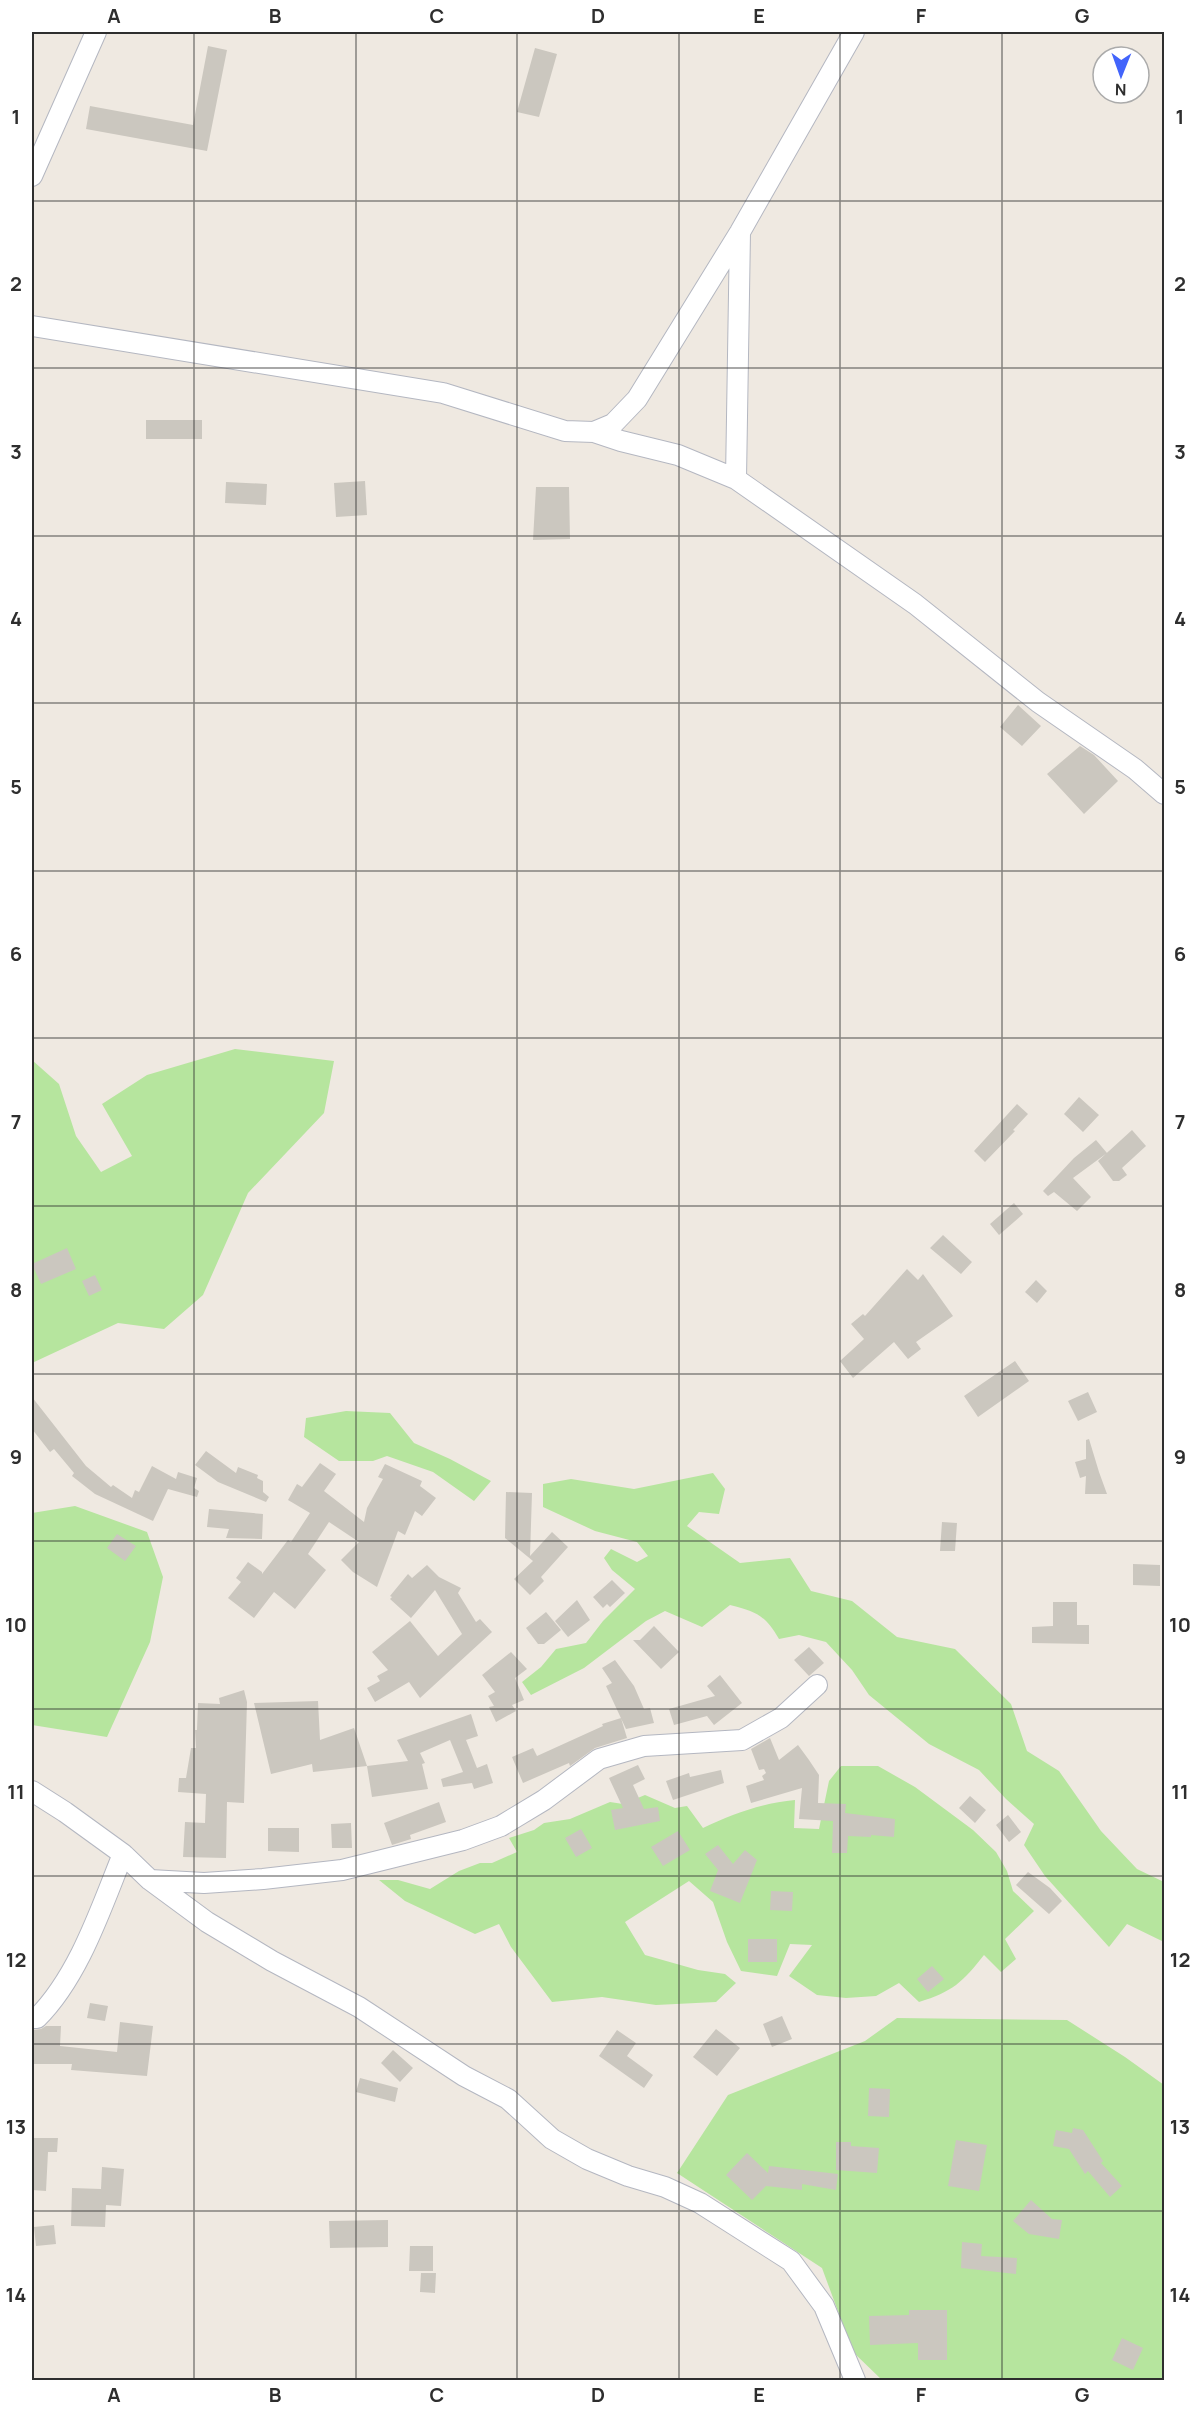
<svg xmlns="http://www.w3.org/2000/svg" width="1196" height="2412" viewBox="0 0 1196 2412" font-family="Manrope,sans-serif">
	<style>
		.green { fill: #b6e59e }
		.building { fill: #cbc7bf }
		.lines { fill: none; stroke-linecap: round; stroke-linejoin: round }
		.minor-casing { stroke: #b4b7c1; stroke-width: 22 }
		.minor { stroke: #fff; stroke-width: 20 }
		.grid { fill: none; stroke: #2e2e2e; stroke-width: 1.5; stroke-opacity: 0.55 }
		.neatline { fill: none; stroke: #2e2e2e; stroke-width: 2 }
		.grid-label { font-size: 20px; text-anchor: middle; font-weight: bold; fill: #2e2e2e }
	</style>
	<rect width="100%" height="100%" fill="#efe9e1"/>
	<path class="green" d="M235,1049L334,1061L324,1113L248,1193L203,1295L164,1329L118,1323L32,1363V1060L59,1084L76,1136L101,1172L132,1156L102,1104L147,1075Z
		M346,1411L390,1413L414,1443L450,1459L491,1481L474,1501L433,1472L387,1456L373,1461H339L304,1437L306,1418Z
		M713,1473L725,1489L719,1514L699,1512L687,1526L740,1563L790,1558L811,1591L852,1601L897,1637L955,1649L1011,1704L1027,1751L1059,1771L1101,1831L1137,1869L1164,1882V1942L1127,1924L1109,1947L1045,1876L1024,1845L1034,1824L1006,1799L979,1770L929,1744L869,1695L852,1670L826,1642L799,1635L779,1639C765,1615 757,1612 730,1605L702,1627L665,1611L646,1621L584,1668L531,1695L522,1682L541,1667L556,1649L586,1643L603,1621L635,1589L612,1570L604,1558L611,1549L637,1562L648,1556L637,1542L595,1531L543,1507V1484L571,1479L634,1489Z
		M75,1506L147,1532L163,1577L150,1642L107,1737L32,1725V1513Z
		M841,1766H878L915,1787L973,1830L996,1852L1007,1871L1013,1891L1034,1911L1005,1939L1016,1959L1001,1972L984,1955C963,1982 952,1992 919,2002L899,1983L876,1996L846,1998L817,1995L789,1976L812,1945L790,1944L777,1976L741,1971L727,1942L713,1902L689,1881L625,1922L645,1955L698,1970L725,1974L736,1983L716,2002L656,2005L602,1997L552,2002L511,1947L499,1924L475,1934L405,1901L379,1880H398L430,1889L459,1871L480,1863H492L517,1852L509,1838L534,1830L544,1823L570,1819L610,1802L623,1804L645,1795L675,1808L687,1806L703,1828C732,1814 762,1803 795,1800L794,1828L819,1829L829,1781Z
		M897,2018L1067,2020L1125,2057L1164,2085V2380H882L853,2352L822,2268L677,2173L728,2095L865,2041Z"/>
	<path class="building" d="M208,46L227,50L207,151L86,129L90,106L193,125Z
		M535,48L557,54L539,117L517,112Z
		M146,420H202V439H146Z
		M365,481L367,515L336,517L334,483Z
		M226,482L267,484L266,505L225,503Z
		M536,487H569L570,539L533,540Z
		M1018,705L1041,726L1022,746L1000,727Z
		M1080,746L1094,755L1118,781L1084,814L1047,774Z
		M1079,1097L1099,1115L1083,1132L1064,1114Z
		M1017,1104L1028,1114L1013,1130L1015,1131L985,1162L974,1151Z
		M1132,1130L1146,1146L1122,1168L1127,1175L1119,1181H1113L1098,1161Z
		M1096,1140L1107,1153L1073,1178L1091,1197L1077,1211L1054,1192L1048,1196L1043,1191L1074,1158Z
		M1014,1203L1023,1214L999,1235L990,1224Z
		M943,1235L972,1262L961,1274L930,1248Z
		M67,1248L76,1269L41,1284L32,1264Z
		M907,1269L918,1280L923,1274L953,1316L916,1342L921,1349L908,1359L894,1342L853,1378L840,1361L864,1339L851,1324L863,1314L865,1316Z
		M95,1275L102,1290L89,1296L82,1281Z
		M1036,1280L1047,1291L1037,1303L1025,1292Z
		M1015,1361L1029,1381L978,1417L964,1396Z
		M1088,1392L1097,1412L1078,1421L1068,1401Z
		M32,1397L86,1466L111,1487L113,1485L132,1498L135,1490L139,1492L152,1466L176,1479L178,1472L197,1478L194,1488L199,1491L197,1497L168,1489L153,1521L95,1494L72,1476L74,1473L54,1449L50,1452L32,1429Z
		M1089,1439L1099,1472L1107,1494H1085L1086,1476L1080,1478L1075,1462L1086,1459V1440Z
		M206,1451L236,1473L238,1467L258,1475L257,1478L263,1481V1492L269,1497L266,1502L218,1482L195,1465Z
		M320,1463L336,1474L324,1491L364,1522L367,1508L383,1479L378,1477L385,1464L422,1481L420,1486L436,1498L422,1516L415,1511L405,1535L398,1531L377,1587L353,1572L341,1560L359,1542L329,1522L308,1554L326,1570L295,1609L274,1592L254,1618L228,1598L241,1582L236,1578L248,1562L262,1572V1574L288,1540L291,1542L310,1513L288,1500L297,1484L302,1487Z
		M506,1492L532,1493L530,1556L552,1532L568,1547L541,1577L544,1581L530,1595L514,1579L533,1561L505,1538Z
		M209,1509L263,1514L262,1539L226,1538L229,1529L207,1527Z
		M942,1522L957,1523L955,1551H940Z
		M117,1534L136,1546L125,1561L107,1548Z
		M1133,1564L1160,1565V1586L1133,1585Z
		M427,1565L439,1577L461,1588L458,1593L476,1622L480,1619L492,1632L420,1698L409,1682L375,1702L367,1688L380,1681L377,1676L388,1670L372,1652L410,1621L438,1656L462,1634L435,1590L411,1618L390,1599L392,1597L390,1596L408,1574L412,1578Z
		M612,1580L625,1593L610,1607L607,1604L603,1608L593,1597Z
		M577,1600L590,1620L568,1637L555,1621Z
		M1053,1602H1077V1625H1089V1644L1032,1643V1627L1053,1626Z
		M546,1612L561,1630L544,1644H538L526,1628Z
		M654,1626L679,1652L661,1669L633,1640H640Z
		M809,1647L824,1663L809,1676L794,1660Z
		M511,1652L527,1669L515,1678L524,1700L512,1705L516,1711L496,1722L489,1707L494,1706L488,1696L495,1692L482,1675Z
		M615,1660L634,1686L644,1709L650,1708L654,1723L626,1729L606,1686L612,1683L602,1668Z
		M720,1675L742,1703L714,1725L707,1716L674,1725L669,1709L715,1696L707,1686Z
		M244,1690L247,1702L244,1803L227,1802L226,1858L183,1857L185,1822L205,1823L206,1794L178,1792L179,1778H186L191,1748H196L195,1730H197L198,1703L220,1704L219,1698Z
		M318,1701L320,1740L354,1728L367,1766L313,1772L312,1764L271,1774L254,1703Z
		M471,1714L478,1736L466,1740L477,1768L487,1764L493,1783L474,1789L472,1783L443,1787L441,1779L463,1772L450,1740L420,1753L425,1763L422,1764L428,1789L372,1797L367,1766L408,1761L397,1740Z
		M621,1718L627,1738L595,1748L570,1766L569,1763L523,1783L512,1757L533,1748L537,1756L603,1726L602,1724Z
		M770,1738L779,1760L798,1745L809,1760L819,1775L818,1803L846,1804L845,1813L895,1819L894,1837L871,1835V1837L848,1836L847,1853H832L833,1821L799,1819L802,1788L751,1803L746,1786L764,1780L762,1776L766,1773L764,1769L759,1770L751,1749Z
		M638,1765L645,1779L633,1785L644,1809L658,1807L660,1821L615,1830L611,1810L623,1808L609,1778Z
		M721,1770L724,1783L673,1800L666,1781L689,1773L690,1777Z
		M970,1796L986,1810L975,1823L959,1808Z
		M439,1802L446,1822L410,1835L411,1839L392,1845L384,1823Z
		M1008,1815L1021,1832L1009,1842L996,1825Z
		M351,1823L352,1848H332L331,1824Z
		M268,1828H299V1852L268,1851Z
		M581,1829L592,1848L576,1857L565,1838Z
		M678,1831L690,1850L663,1866L651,1847Z
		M718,1845L733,1864L745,1850L757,1860L740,1903L710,1891L718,1870L705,1854Z
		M1028,1872L1050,1888L1062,1901L1049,1914L1016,1885Z
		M771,1891L793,1892L792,1911L770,1910Z
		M748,1939H777V1962H748Z
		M932,1966L944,1979L928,1992L917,1979Z
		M90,2003L108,2006L105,2021L87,2018Z
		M782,2016L792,2039L772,2047L763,2024Z
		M120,2022L153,2026L147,2076L71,2070L72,2064H32V2030L41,2029L46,2026H61L60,2046L117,2052Z
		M716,2029L740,2048L717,2076L693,2057Z
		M617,2030L636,2043L627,2056L653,2075L644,2088L599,2056Z
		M393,2050L413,2068L400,2082L381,2063Z
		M360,2078L398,2088L395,2102L356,2092Z
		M869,2088L890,2089L889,2117L868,2116Z
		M1073,2128L1083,2130L1103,2161L1101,2163L1122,2186L1110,2197L1088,2171L1085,2174L1069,2149L1053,2146L1056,2130L1072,2133Z
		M32,2138H58L57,2152H48L46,2191L32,2190Z
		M956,2140L987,2145L979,2191L948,2186Z
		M836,2142H851V2146L879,2148L877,2173L836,2170Z
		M747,2153L768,2173L769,2166L838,2174L836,2190L802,2184V2190L766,2186L752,2200L726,2175Z
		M102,2167L124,2169L121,2206L106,2205L105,2227L71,2226L72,2188L101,2189Z
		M1031,2200L1052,2219L1062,2220L1059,2239L1029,2234L1013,2221Z
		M388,2220V2247L330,2248L329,2221Z
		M54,2225L56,2244L36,2246L34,2227Z
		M962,2242L982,2244L981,2256L1017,2258L1016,2274L961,2268Z
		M410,2246H433V2271H409Z
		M421,2273H436L435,2293L420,2292Z
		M909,2310H947V2360H918V2343L870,2345L869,2316L909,2315Z
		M1122,2338L1143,2348L1133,2370L1112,2360Z"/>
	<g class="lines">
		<defs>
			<path id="minor" d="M32,176L96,32
				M32,326L443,393L565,431L594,432L613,424L637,399L740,232L854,32
				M594,432L621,441L678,455L736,479L915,604L1038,702L1135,769L1164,794
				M736,479L740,232
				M32,1791L65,1812L123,1854L150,1880L207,1922L272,1961L359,2007L464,2076L508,2099L552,2139L587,2159L628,2176L665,2187L700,2203L791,2261L824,2306L855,2380
				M150,1880L204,1883L263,1879L342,1870L463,1840L501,1826L544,1800L599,1759L644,1746L742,1740L781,1718L817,1685
				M32,2018H37C79,1976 101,1908 123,1854"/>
		</defs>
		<use href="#minor" class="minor-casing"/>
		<use href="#minor" class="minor"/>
	</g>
	<path class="grid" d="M194,32V2380M356,32V2380M517,32V2380M679,32V2380M840,32V2380M1002,32V2380M32,201H1164M32,368H1164M32,536H1164M32,703H1164M32,871H1164M32,1038H1164M32,1206H1164M32,1374H1164M32,1541H1164M32,1709H1164M32,1876H1164M32,2044H1164M32,2211H1164"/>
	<rect width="1196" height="2412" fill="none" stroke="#ffffff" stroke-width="66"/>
	<g transform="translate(1121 75) rotate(181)"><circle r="28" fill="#ffffff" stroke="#ababab" stroke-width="1.5"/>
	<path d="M0-4.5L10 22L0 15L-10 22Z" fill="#4264fb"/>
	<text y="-9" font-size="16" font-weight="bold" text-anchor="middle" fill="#2e2e2e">N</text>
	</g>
	<rect x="33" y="33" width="1130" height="2346" class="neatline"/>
	<g class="grid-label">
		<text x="114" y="23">A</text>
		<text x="275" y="23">B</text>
		<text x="437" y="23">C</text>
		<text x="598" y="23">D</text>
		<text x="759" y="23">E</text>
		<text x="921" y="23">F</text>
		<text x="1082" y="23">G</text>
		<text x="16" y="124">1</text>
		<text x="1180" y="124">1</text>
		<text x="16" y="291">2</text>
		<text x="1180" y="291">2</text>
		<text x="16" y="459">3</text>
		<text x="1180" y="459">3</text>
		<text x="16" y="626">4</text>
		<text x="1180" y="626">4</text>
		<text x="16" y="794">5</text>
		<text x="1180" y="794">5</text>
		<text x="16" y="961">6</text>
		<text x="1180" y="961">6</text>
		<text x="16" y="1129">7</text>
		<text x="1180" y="1129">7</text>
		<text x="16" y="1297">8</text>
		<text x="1180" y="1297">8</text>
		<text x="16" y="1464">9</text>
		<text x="1180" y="1464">9</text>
		<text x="16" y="1632">10</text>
		<text x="1180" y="1632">10</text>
		<text x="16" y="1799">11</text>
		<text x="1180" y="1799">11</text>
		<text x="16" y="1967">12</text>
		<text x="1180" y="1967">12</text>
		<text x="16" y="2134">13</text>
		<text x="1180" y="2134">13</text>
		<text x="16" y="2302">14</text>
		<text x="1180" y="2302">14</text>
		<text x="114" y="2402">A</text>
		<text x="275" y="2402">B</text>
		<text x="437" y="2402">C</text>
		<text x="598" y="2402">D</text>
		<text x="759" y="2402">E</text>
		<text x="921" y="2402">F</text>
		<text x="1082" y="2402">G</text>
	</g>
</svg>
